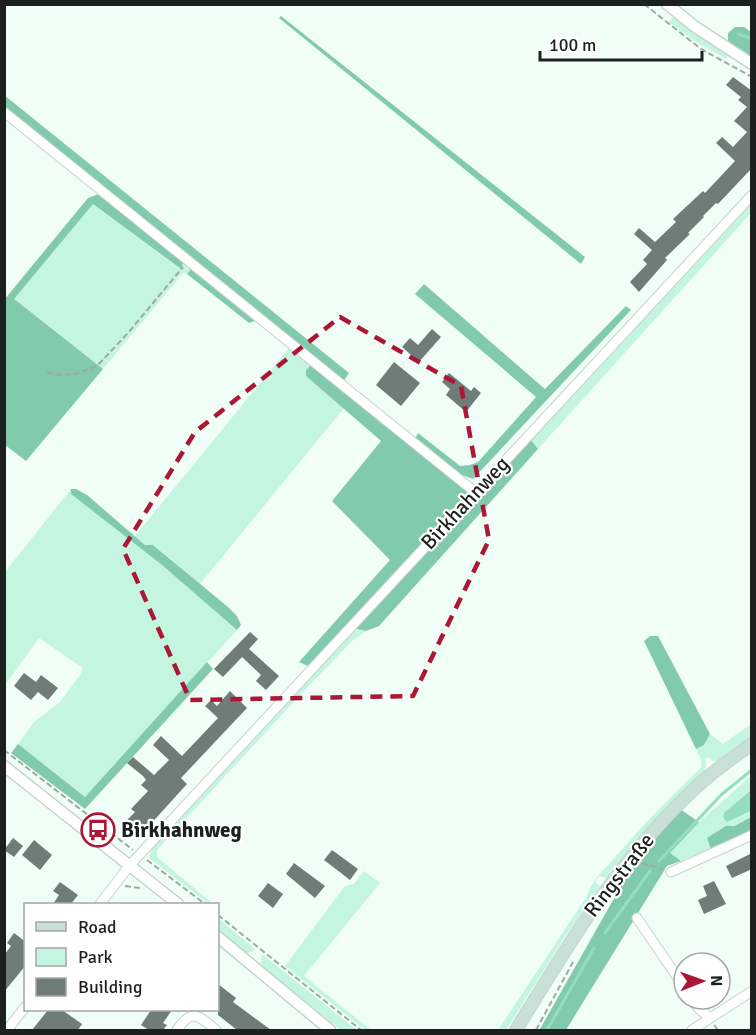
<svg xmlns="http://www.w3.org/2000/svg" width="756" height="1035" viewBox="0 0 756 1035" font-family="Signika,sans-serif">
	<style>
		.green { fill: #c3f5e1 }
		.forest { fill: #82caae }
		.water { fill: #95ddc1 }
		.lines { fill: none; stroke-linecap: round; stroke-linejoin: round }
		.stream { stroke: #95ddc1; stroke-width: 3 }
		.building { fill: #707c77 }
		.minor-casing { stroke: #c5d3cd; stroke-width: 11 }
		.tertiary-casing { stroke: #c5d3cd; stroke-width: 13 }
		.secondary-casing { stroke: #c5d3cd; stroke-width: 14 }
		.path { stroke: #9fa9a5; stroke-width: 2; stroke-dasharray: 6 3; stroke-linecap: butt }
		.minor { stroke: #fff; stroke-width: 9 }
		.tertiary { stroke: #fff; stroke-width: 10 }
		.secondary { stroke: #c8e0d8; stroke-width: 12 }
		.marked { fill: none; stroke: #ac1735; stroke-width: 4.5; stroke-dasharray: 12 8; stroke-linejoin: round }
		.labels { text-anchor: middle; stroke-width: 4.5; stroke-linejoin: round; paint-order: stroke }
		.street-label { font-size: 21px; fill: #1c211f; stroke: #fff }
		.poi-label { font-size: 21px; font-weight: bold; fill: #1c211f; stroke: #fff; text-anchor: start }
	</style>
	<rect width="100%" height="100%" fill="#f1fef8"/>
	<path class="green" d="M673,17L728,56L726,59L696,42L669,22Z
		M751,202V213L538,449L530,439Z
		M93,204L180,269L184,260L193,267L187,274L184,272L103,369L13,299Z
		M255,317L312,363L307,371L306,376L344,408L200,584L154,545H145L135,536L289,348L255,321Z
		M71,489V494L162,565L237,630L85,797L18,744L34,722L60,702L80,675L83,668L39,638L5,685V572Z
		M353,628L366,631L352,641L301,694L157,850V857L213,904H209L149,858L151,852L148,849Z
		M751,724V736L719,761H713L708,757L705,759L706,766L704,774C669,807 636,840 606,878L599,876L595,882L600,886L564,938L506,1030H498L587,896C595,875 604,871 617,855C644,824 672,795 702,767L701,759L696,749L704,745L710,734L723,744Z
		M751,776V790L725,812L742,816L751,811V817L708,838L711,849L681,861L669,854L699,822Z
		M364,871L380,883L304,976L371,1030H365L285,966L345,886L354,884Z
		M218,918L255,949L252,952L244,953L218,931Z
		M262,954L357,1030H341L264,968L261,964Z"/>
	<path class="forest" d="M281,16L585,257L581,264L279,18Z
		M735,27H744L751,32V57L728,42V33Z
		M4,95L349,373L343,382L5,109Z
		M101,193L184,260L181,269L93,204L14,299L103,369L26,461L5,445L4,300L88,198Z
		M193,267L255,317V321L249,323L187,274Z
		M424,284L545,389L626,306L631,310L473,479L459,474L415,439L418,433L460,466L470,465L478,462L536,397L415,294Z
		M312,363L469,492L308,666L299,662L390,560L332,501L381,441L306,376V371Z
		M530,439L538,449L379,626L366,631L353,628Z
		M71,489H76L87,495L145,545H153L228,607L237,616L241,625L237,630L162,565L71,494Z
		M650,636H658L710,734L704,745L696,749L644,641Z
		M207,662L213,669L85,809L11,753L18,744L85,797Z
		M680,809L699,822L670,853L681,861L667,866L566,1030L540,1029L638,856Z
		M751,817V831L711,849L707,838L726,826H734Z"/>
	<path class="water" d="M751,790V811L727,822L723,817L725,812Z"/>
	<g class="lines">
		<path class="stream" d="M739,34L752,39
			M659,861L722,794L752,770
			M605,933L650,871
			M547,1030L594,948"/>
	</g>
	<path class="building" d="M733,77L752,91V168L718,204L716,203L703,216L704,217L688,233L690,234L665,258L667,260L639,292L630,282L647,264L643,260L652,250L634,234L639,228L655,242L676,222L673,219L703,191L705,193L735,161L716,143L722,137L733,147L747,132L734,121L747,107L738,100L741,97L726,85Z
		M432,329L441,337L419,362L402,347L410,338L418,345Z
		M394,362L420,383L401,406L376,385Z
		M449,373L471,391L474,387L481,393L466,412L446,395L450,389L442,382Z
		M250,632L258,639L249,649L279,676L266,690L256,681L261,675L242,657L223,677L214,669Z
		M24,673L36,682L41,675L58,688L48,700L38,692L31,700L14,686Z
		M230,691L247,708L181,778L187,784L137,839L122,825L135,812L131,809L148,791L141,785L146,780L143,776L127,763L133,757L154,775L169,760L153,745L161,736L182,756L218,718L205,706L211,700L217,706Z
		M13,838L23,846L14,857L4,850Z
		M34,840L52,855L40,870L22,855Z
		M332,850L358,869L350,880L324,860Z
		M752,853V869L732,878L726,866Z
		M294,863L325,886L315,898L286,874Z
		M714,881L726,904L704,914L698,900L707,896L703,886Z
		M60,882L78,895L71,904H53L59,895L53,891Z
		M268,883L283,894L273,908L258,896Z
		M14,933L26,942V965L4,992V955L11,946L7,943Z
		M218,984L236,998L233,1002L271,1030H237L218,1015Z
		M48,1010H62L82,1024L78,1030H32Z
		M151,1010H172L163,1023L167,1025L163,1030H149L141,1025Z"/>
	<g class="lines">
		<defs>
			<path id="minor" d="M4,112L475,492
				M671,872L752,835
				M100,904L130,865L752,195
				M637,918L684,987
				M692,999L699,1009L710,1018
				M7,1030L26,1006
				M177,1030C192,1008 198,1015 216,1030
				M692,1030L752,991"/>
			<path id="tertiary" d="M667,4L694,26L752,64
				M4,766L178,904
				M218,937L330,1030"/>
			<path id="secondary" d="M516,1030C568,945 618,861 691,792C709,774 731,759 752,744"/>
		</defs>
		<use href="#minor" class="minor-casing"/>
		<use href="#tertiary" class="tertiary-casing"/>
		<use href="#secondary" class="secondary-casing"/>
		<path class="path" d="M644,4L701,49L752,77
			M47,372L59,375L75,374L97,366L128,333L183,267
			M4,750L133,850
			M147,860L205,904
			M642,863L662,869
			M125,886L140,888
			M218,915L361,1030
			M714,1025L718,1030
			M536,1030L573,962"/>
		<use href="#minor" class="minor"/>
		<use href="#tertiary" class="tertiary"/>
		<use href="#secondary" class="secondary"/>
	</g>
	<path class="marked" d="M340,317L461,386L489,540L413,696L190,700L123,549L195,432Z"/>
	<defs>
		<symbol id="bus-ring" viewBox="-11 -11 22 22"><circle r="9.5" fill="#fff" stroke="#ac1735" stroke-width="1.5"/><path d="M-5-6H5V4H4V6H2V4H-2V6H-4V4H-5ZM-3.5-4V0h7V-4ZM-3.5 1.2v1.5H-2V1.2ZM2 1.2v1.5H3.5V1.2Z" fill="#ac1735"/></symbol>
	</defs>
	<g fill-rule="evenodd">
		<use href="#bus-ring" x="79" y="811" width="38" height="38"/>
	</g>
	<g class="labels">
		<g class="street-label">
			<text transform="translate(465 503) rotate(-47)" y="7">Birkhahnweg</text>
			<text transform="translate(619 875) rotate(-52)" y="7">Ringstraße</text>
		</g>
		<g class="poi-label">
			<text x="121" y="837">Birkhahnweg</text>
		</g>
	</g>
	<rect width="756" height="1035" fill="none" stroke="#1c211f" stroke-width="12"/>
	<rect x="24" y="903" width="195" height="108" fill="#ffffff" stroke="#a4a6a5" stroke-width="1.5"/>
	<rect x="36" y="922" width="30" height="9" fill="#c8e0d8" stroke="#a4a6a5" stroke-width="1.5"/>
	<text x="78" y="933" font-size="18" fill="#1c211f">Road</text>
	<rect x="36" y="948" width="30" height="18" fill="#c3f5e1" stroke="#a4a6a5" stroke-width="1.5"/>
	<text x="78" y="963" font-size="18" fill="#1c211f">Park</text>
	<rect x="36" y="978" width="30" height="18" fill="#707c77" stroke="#a4a6a5" stroke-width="1.5"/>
	<text x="78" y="993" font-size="18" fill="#1c211f">Building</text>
	<g transform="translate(702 981) rotate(89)"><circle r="28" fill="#ffffff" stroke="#a4a6a5" stroke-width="1.5"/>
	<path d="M0-4.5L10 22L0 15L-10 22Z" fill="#ac1735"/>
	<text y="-9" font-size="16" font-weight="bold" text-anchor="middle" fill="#1c211f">N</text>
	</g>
	<path d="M540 51v9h162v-9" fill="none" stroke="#1c211f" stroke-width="3"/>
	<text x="549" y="51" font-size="18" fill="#1c211f" stroke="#ffffff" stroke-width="4.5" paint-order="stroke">100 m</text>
</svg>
